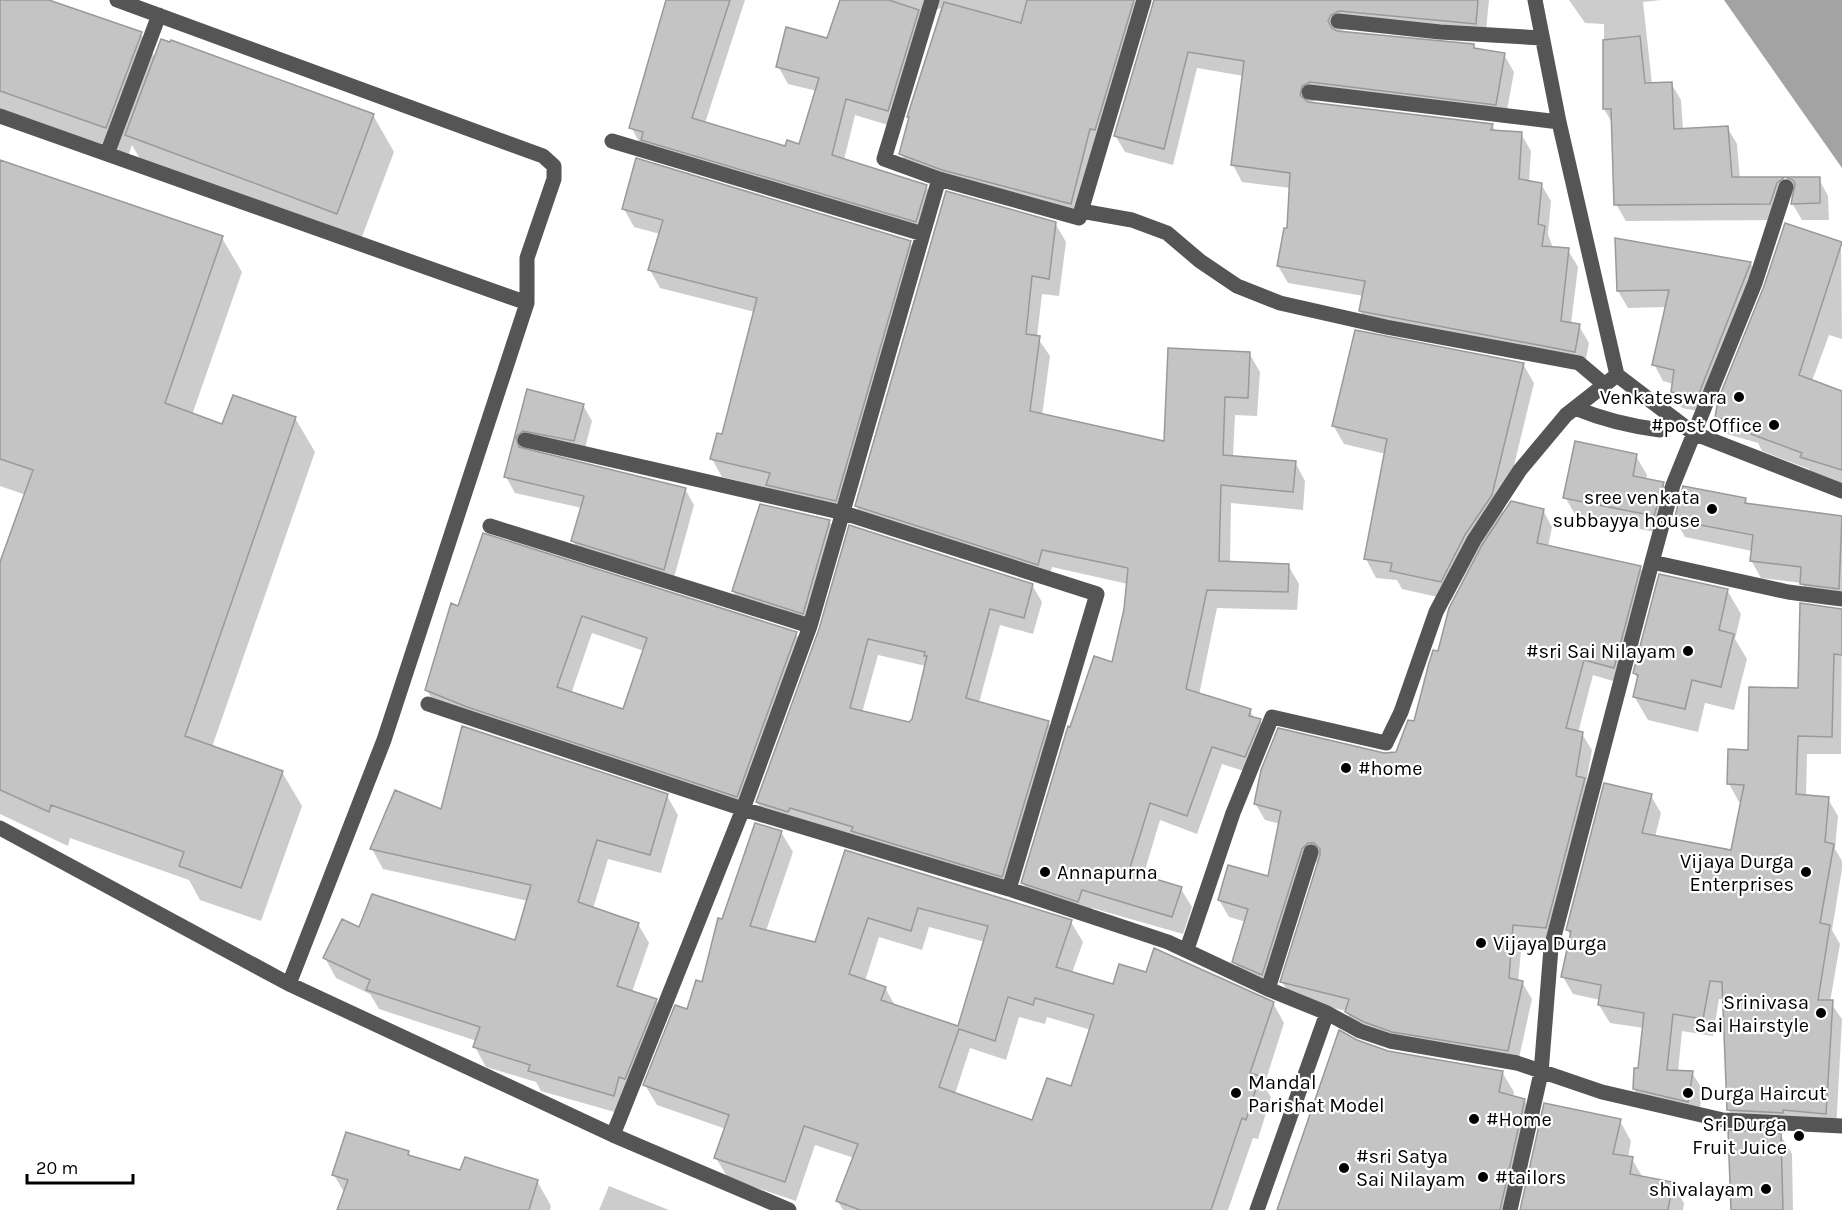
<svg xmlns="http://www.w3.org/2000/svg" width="1842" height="1210" viewBox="0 0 1842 1210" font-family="Karla,sans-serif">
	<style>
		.water { fill: #a3a3a3 }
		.shadow { fill: #0003; fill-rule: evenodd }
		.building { fill: #c4c4c4; stroke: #999; stroke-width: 1.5; fill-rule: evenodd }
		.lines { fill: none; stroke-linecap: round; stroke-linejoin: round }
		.minor { stroke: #555; stroke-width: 15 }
		.poi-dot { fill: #000; stroke: #fff; stroke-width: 2 }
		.labels { text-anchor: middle; stroke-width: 4.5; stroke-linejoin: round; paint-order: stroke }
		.poi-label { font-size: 20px; fill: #000; stroke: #fff; text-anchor: end }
	</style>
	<rect width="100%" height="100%" fill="#fff"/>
	<path class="water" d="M1724,0H1842V168Z"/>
	<path class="shadow" d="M0,0H45L141,34L155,58L373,115L394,152L357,250L147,171L132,145L126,162L0,118Z
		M668,0H745L705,123L786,148L800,146L817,91L788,84L778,66L827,40L841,0H1150L1081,221L911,171L901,154L909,116L941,8L935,10L898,128L855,115L844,160L926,186L936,204L926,238L641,145L631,127Z
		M1260,0H1489L1485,41L1349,28L1338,32L1473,45L1476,50L1504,55L1514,72L1505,121L1320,99L1309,103L1492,125L1496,132L1521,134L1531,151L1529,182L1541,184L1551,201L1548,234L1553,248L1568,250L1578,267L1571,324L1579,326L1589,343L1584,369L1370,328L1360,311L1364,296L1288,283L1278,266L1288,230L1291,188L1242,182L1233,165L1244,76L1197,68L1173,165L1125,152L1115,135L1151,15Z
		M1569,0H1661L1643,2L1652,84L1671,83L1681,100L1683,130L1727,127L1737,144L1740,179H1819L1828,196L1829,220H1802L1792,203L1795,194L1786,201L1780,220L1626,221L1616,204L1613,124L1604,109V24L1585,23Z
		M0,162L222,238L242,272L192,415L223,426L295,418L315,452L212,747L282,772L302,806L261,921L200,900L189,880L70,838L68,846L0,814V566L26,495L0,486Z
		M624,209L910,242L920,260L846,518L778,503L769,488L722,477L712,459L723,436L755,312L660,288L650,270L660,234L634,227Z
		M1055,223L1066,242L1059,296L1042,294L1037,337L1050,356L1042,416L1165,442L1249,353L1260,372L1257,416L1235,415L1233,457L1295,462L1305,481L1303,510L1231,503L1230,563L1288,565L1299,584L1297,610L1217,608L1199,695L1250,711L1255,719L1260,720L1270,739L1256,775L1222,764L1197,834L1160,820L1143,877L1181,889L1192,907L1183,934L1092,908L1089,919L1033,901L1023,883L1071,729L1113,664L1126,610L1128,584L1052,567L1048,582L867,524L856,506Z
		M1617,240L1751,264L1760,280L1708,413L1682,408L1672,391L1673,384L1663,381L1654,364L1667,307L1628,308L1618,291Z
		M1841,244L1842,339L1829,335L1812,381L1842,392V484L1812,474L1809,469L1762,451L1758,443L1727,434L1717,416Z
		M1523,364L1534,383L1501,519L1543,510L1552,527L1548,547L1640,567L1649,584L1623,684L1593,675L1578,733L1582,734L1592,750L1586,783L1594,796L1555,944L1522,941L1518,982H1522L1532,999L1517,1067L1356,1028L1346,1011L1292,998L1282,982L1321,859L1311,866L1271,991L1244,978L1234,961L1246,922L1229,917L1219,900L1270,878L1280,824L1265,820L1255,803L1384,754H1397L1415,723L1439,652L1482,549L1480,548L1476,555L1451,600L1402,589L1397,580L1376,578L1366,559L1386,454L1344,444L1333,425Z
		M528,391L583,405L592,421L583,456L532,446L527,450L685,489L694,505L672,585L582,557L573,541L582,508L515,493L506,477Z
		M1636,456L1647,475L1646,480L1663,483L1674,502L1665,534L1576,516L1565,497Z
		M1745,499L1748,505L1842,519V605L1812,601L1802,583L1761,578L1751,560L1752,551L1685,537L1675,519Z
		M829,521L840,540L814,632L744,610L733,591Z
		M484,535L796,634L807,651L747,814L437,708L427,690ZM592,633L644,651L624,711L571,694Z
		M1032,585L1042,602L1033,634L1000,625L979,703L1048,722L1058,739L1012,893L767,819L757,802L821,629ZM878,655L926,666L913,720L909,724L862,713Z
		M1727,590L1741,614L1735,639L1747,659L1734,710L1705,703L1698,732L1648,720L1634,696L1638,680L1635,673Z
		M1842,610L1841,754H1807L1806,797L1828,799L1838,816L1835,849L1842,861V869L1832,930L1840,944L1830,1002L1842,1019L1836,1131L1739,1128L1729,1110L1725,999H1719L1713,1036L1682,1031L1678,1072L1692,1073L1703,1090L1698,1119L1644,1107L1634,1089L1640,1070L1644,1028L1610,1023L1599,1005L1600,1000L1573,994L1563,977L1571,936L1567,930L1651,796L1661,813L1655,837L1732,852L1742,802H1739L1729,784L1750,751L1799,690Z
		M667,796L678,815L661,873L608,859L593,909L638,924L649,943L632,992L656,1000L667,1020L625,1115L541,1091L536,1082L486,1067L475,1047L477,1041L379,1009L370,994L336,978L325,958L360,929L516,942L528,901L383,869L372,849L442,811Z
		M781,832L793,852L766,931L816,944L846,852L1071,922L1083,942L1072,973L1114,985L1273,1003L1284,1023L1264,1086L1271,1097L1258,1139L1253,1138L1228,1210H843L837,1200L854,1158L815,1145L796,1201L728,1178L716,1158L726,1129L657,1105L645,1085L703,984L723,921ZM929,927L985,942L959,1028L896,1007L885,988L865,981L879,937L922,950ZM1019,1017L1045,1024L1047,1017L1091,1030L1072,1088L1033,1122L955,1094L970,1048L1006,1060Z
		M1356,1042L1388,1052L1502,1072L1514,1092L1513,1097L1524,1100L1536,1120L1515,1210H1279Z
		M1620,1121L1631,1141L1628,1158L1632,1159L1643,1178L1672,1183L1684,1203L1683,1210H1522Z
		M1780,1134L1792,1154L1793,1210H1733Z
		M408,1152L411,1157L461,1172L537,1181L551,1206L550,1210H339L345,1194L334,1175Z
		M609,1186L669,1210H599Z"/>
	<path class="building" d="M0,0H49L142,32L106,128L0,91Z
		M666,0H730L692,118L785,146L787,140L799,144L819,78L776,67L786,27L827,38L840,0H889L919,10L888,111L846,99L832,155L927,185L916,222L641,140L643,132L629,128Z
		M1027,0H1134L1095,130L1090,129L1071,204L942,170L899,154L909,117H907L944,2L1021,23Z
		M1154,0H1478L1476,24L1339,11L1331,15L1328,21L1332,28L1337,31L1474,44V48L1505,53L1496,105L1310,82L1302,86L1300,95L1308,102L1493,124L1491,130L1522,132L1519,179L1542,183L1538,224L1545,226L1542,246L1569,248L1561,321L1580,324L1575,352L1359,311L1365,281L1277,266L1284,228H1287L1290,173L1231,165L1244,61L1188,52L1164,149L1114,136Z
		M1640,36L1645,83L1672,82L1674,129L1728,126L1732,177H1820V203L1791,204L1795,184L1793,180L1785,177L1777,183L1770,204L1614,205L1611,109H1603V40Z
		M161,39L170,42L171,40L374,114L337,214L125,135Z
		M636,158L911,241L836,501L766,485L770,473L710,459L717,433L722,434L757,298L648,270L663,220L622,209Z
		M0,160L223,236L165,403L222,424L233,395L296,417L185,736L283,771L241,888L179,866L184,852L51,805L49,812L0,790V562L33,470L0,459Z
		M946,191L1056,222L1049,279L1032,276L1026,334L1040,336L1030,411L1164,441L1168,348L1250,352L1248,398L1225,397L1223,455L1296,461L1293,492L1221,485L1219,561L1289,564L1288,592L1207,590L1186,689L1251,709L1249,716L1261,719L1245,757L1212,747L1187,816L1150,803L1129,871L1182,887L1172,917L1082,890L1078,902L1021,883L1068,726L1070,727L1094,656L1112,662L1124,609L1128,568L1042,550L1038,565L855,506Z
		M1785,223L1842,242L1799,375L1842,391V470L1800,457L1802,453L1751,434L1753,428L1715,417L1718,400L1764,286Z
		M1615,238L1751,262L1698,396L1671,392L1674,370L1652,365L1669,290L1617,291Z
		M1355,330L1524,363L1492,495L1465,535L1441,582L1390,571L1392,563L1364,559L1387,439L1332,426Z
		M527,389L584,404L574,441L523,431L516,437L519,447L686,488L664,570L571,541L584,496L504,477Z
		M1575,441L1637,454L1633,476L1664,482L1654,516L1563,498Z
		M1683,486L1746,498L1745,503L1842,516L1839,589L1800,584L1801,567L1750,561L1753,535L1674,520Z
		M1511,501L1544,509L1537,543L1641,566L1614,668L1584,660L1566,728L1583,732L1576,776L1585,778L1546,928L1513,925L1509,978L1523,981L1508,1051L1392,1032L1364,1022L1345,1012L1349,999L1280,982L1320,855V849L1314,843H1308L1302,849L1262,975L1232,962L1248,909L1218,900L1228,865L1268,876L1281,811L1254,804L1261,770L1278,728L1384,753L1396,752L1408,720L1414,721L1429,663L1433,650L1438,651L1449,608L1482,545Z
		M760,504L830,520L803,614L732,591Z
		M849,525L1033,584L1024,618L990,609L966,698L1049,721L1002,877L851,831L853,827L790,808L788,812L756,802L819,629ZM868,639L925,652L924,656H927L912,719L909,722L850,708Z
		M483,533L797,632L737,797L467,707L425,690L451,603L458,606ZM582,616L647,638L623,709L557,687Z
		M1659,574L1728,589L1719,630L1734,634L1721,687L1692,680L1685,709L1633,697L1638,675L1633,673Z
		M1800,603L1842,609V655L1834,654L1832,737L1798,736L1796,794L1829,797L1825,842L1834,844L1820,923L1830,925L1818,1000H1833L1826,1114L1783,1110V1113L1727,1110L1722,982L1710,981L1703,1019L1673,1014L1667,1070L1693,1071L1688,1102L1633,1089L1634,1068H1638L1644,1013L1598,1005L1601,985L1561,977L1571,931L1566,930L1604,783L1652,794L1642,833L1731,850L1744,785L1727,784L1728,749L1748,750L1749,687L1798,688Z
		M462,726L668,794L650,855L597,840L578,902L639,923L617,986L657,999L625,1079L619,1077L614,1096L528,1071L530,1065L473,1047L480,1027L366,990L370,980L323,958L342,919L359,927L372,894L515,940L531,885L370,849L395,790L441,809Z
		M755,823L782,831L750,926L815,942L845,850L1072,920L1056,967L1113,984L1119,964L1146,972L1154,948L1274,1002L1250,1073L1260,1076L1246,1120L1242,1118L1211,1210H860L836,1201L858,1144L804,1126L785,1182L714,1158L729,1115L643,1085L675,1005L687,1009L696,980L702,982L718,918L722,919ZM918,908L988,926L958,1026L881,1000L886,987L849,974L868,918L911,931ZM1008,997L1033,1005L1035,998L1094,1015L1071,1086L1047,1078L1032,1120L939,1087L959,1029L995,1041Z
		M1339,1030L1357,1040L1388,1051L1503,1071L1499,1092L1525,1099L1500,1210H1277Z
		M1544,1103L1621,1119L1613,1154L1633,1157L1630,1174L1673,1182L1668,1210H1520Z
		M1728,1130L1781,1133L1783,1210H1731Z
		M346,1132L409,1151L408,1155L460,1170L465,1157L538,1180L529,1210H337L348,1180L332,1175Z"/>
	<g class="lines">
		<path class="minor" d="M117,0L543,156L554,166V179L527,258V303L384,740L289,984
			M932,0L884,159L939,179L1079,218L1144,0
			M1535,0L1559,122L1617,375L1693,433L1842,491
			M1338,21L1440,32L1542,38
			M1309,92L1559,122
			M0,116L527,303
			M612,141L923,234L810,626L743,809L613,1135
			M107,154L159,15
			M1081,211L1132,220L1167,233L1200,261L1237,286L1280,303L1386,327L1579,363L1605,385
			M923,234L939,179
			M1575,408C1604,420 1629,426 1660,430L1675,419
			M525,440L844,513L1097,594L1009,889
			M490,526L810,626
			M1652,562L1788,592L1842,599
			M428,704L743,809L1009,889L1168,942L1268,989L1327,1013L1360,1031L1390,1041L1517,1063L1602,1092L1723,1120L1842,1126
			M0,828L289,984L613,1135L789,1210
			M1187,949L1233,813L1272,717L1386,743L1401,712L1436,612L1474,540L1520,470L1566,415L1617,375
			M1268,989L1311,852
			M1257,1210L1327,1013
			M1510,1210L1541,1073L1551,948L1652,562L1673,485L1755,283L1786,187"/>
	</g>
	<g class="poi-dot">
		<circle cx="1739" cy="397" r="6"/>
		<circle cx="1774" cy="425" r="6"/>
		<circle cx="1712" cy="509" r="6"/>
		<circle cx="1688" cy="651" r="6"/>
		<circle cx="1346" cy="768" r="6"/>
		<circle cx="1045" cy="872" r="6"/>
		<circle cx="1806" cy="872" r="6"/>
		<circle cx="1481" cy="943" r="6"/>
		<circle cx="1821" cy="1013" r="6"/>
		<circle cx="1236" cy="1093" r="6"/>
		<circle cx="1688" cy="1093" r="6"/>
		<circle cx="1474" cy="1119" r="6"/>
		<circle cx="1799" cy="1136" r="6"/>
		<circle cx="1344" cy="1168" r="6"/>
		<circle cx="1483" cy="1177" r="6"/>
		<circle cx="1766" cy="1189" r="6"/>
	</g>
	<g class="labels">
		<g class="poi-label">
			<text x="1727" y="404">Venkateswara</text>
			<text x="1762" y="432">#post Office</text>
			<text x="1700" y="504">sree venkata<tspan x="1700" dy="23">subbayya house</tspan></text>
			<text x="1676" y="658">#sri Sai Nilayam</text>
			<text x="1358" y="775" text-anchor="start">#home</text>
			<text x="1794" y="868">Vijaya Durga<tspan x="1794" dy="23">Enterprises</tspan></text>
			<text x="1057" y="879" text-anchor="start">Annapurna</text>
			<text x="1493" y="950" text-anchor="start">Vijaya Durga</text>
			<text x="1809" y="1009">Srinivasa<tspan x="1809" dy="23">Sai Hairstyle</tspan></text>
			<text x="1248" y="1089" text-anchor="start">Mandal<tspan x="1248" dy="23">Parishat Model</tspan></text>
			<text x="1700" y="1100" text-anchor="start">Durga Haircut</text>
			<text x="1486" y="1126" text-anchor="start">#Home</text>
			<text x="1787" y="1131">Sri Durga<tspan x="1787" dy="23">Fruit Juice</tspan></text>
			<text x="1356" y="1163" text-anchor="start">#sri Satya<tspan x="1356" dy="23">Sai Nilayam</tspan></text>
			<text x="1495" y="1184" text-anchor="start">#tailors</text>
			<text x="1754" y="1196">shivalayam</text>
		</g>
	</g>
	<path d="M27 1174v9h106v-9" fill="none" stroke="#000000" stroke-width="3"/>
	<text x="36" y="1174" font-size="18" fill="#000000" stroke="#ffffff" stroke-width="4.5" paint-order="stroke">20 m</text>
</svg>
